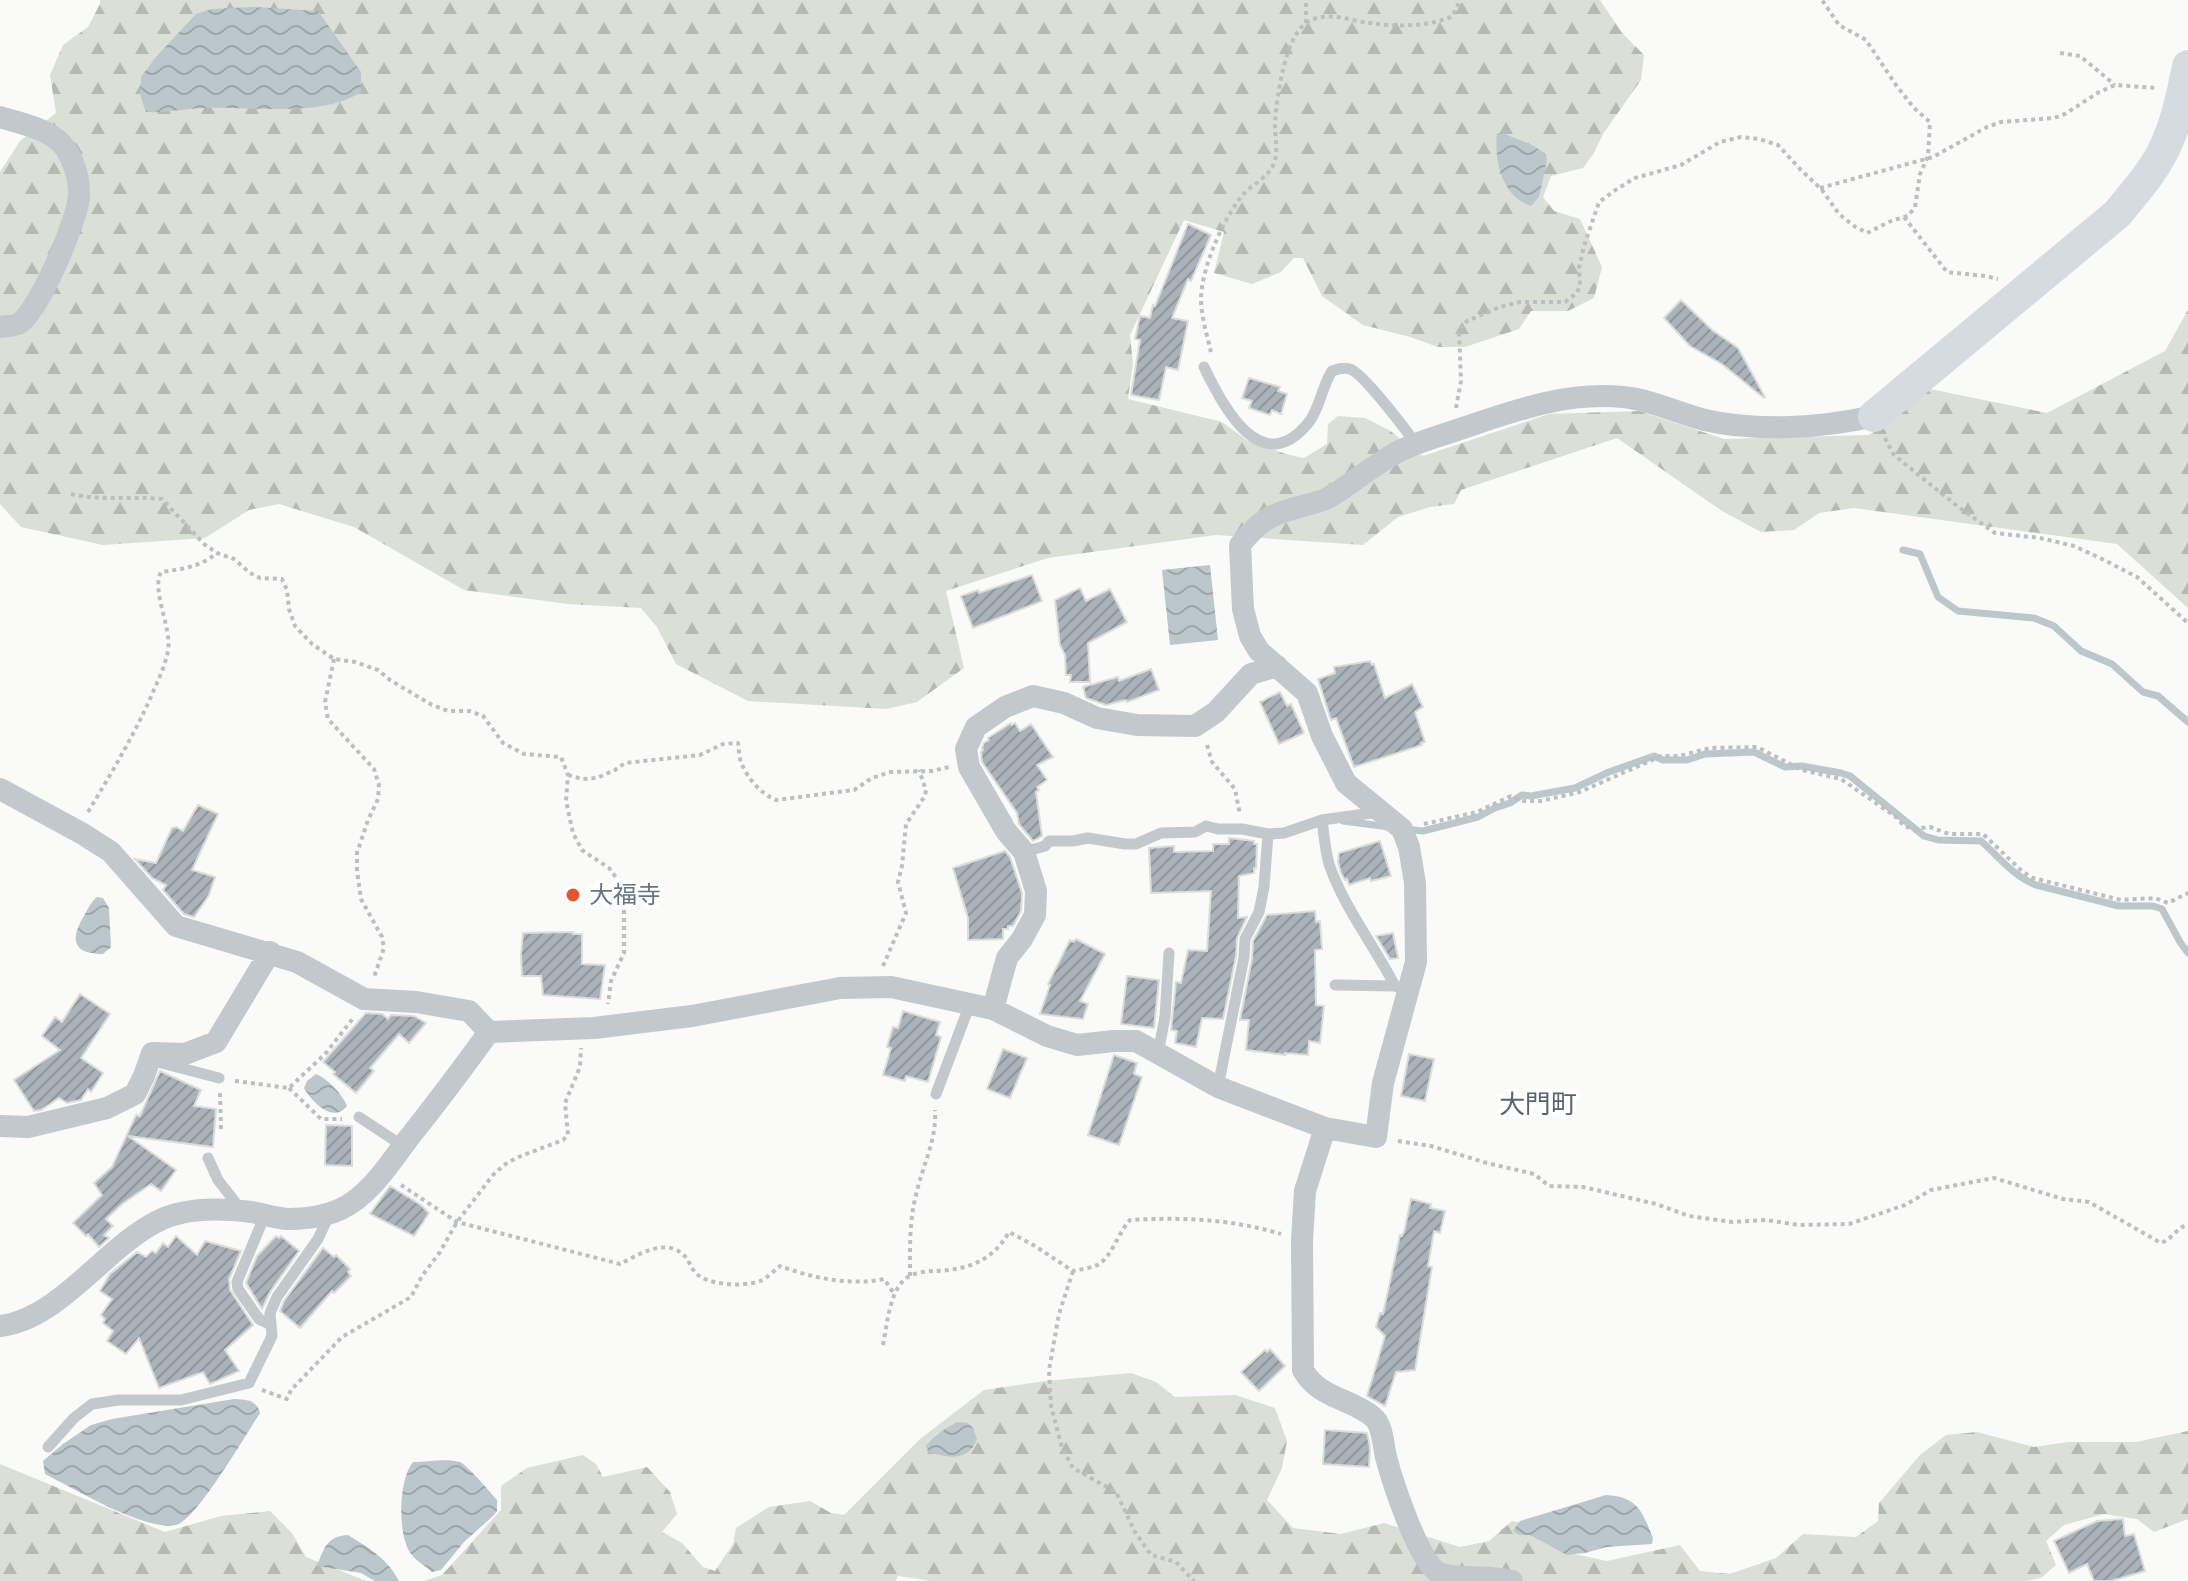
<svg xmlns="http://www.w3.org/2000/svg" width="2188" height="1581" viewBox="0 0 2188 1581" font-family="'Source Sans 3','Noto Sans JP',sans-serif">
	<style>
		.forest { fill: url(#forest-firs) }
		.water { fill: url(#water-waves) }
		.lines { fill: none; stroke-linecap: round; stroke-linejoin: round }
		.stream { stroke: #bbc7cb; stroke-width: 7 }
		.building { fill: url(#building-hatch); stroke: #dcdcda; stroke-width: 2 }
		.path { stroke: #bbbfc2; stroke-width: 4; stroke-dasharray: 4 4; stroke-linecap: butt }
		.lane { stroke: #c3c8cc; stroke-width: 11 }
		.street { stroke: #c3c8cc; stroke-width: 22 }
		.secondary { stroke: #d6dbdf; stroke-width: 32 }
		.poi-dot { fill: #e4572e; stroke: #fff; stroke-width: 3 }
		.labels { text-anchor: middle; stroke-width: 8; stroke-linejoin: round; paint-order: stroke }
		.poi-label { font-size: 24px; fill: #657683; stroke: #fff; text-anchor: start }
		.neighbourhood-label { font-size: 26px; fill: #57646e; stroke: #fff }
	</style>
	<defs>
		<pattern id="forest-firs" width="22" height="20" patternUnits="userSpaceOnUse" patternTransform="scale(2)"><rect width="22" height="20" fill="#dadfd7"/><path d="M5 1l3.5 6h-7zM16 11l3.5 6h-7z" fill="#b4b9b4"/></pattern>
		<pattern id="water-waves" width="16" height="10" patternUnits="userSpaceOnUse" patternTransform="scale(2)"><rect width="16" height="10" fill="#bbc7cb"/><path d="M0 5q4-4 8 0t8 0" fill="none" stroke="#9ca6aa"/></pattern>
		<pattern id="building-hatch" width="6" height="6" patternUnits="userSpaceOnUse" patternTransform="scale(2)"><rect width="6" height="6" fill="#aab3b9"/><path d="M-1 1l2-2M0 6l6-6M5 7l2-2" fill="none" stroke="#8e969c"/></pattern>
	</defs>
	<rect width="100%" height="100%" fill="#fafaf8"/>
	<path class="forest" d="M100,0H1600L1622,33L1644,55L1641,80L1603,134L1594,153L1583,168L1551,176L1543,197L1554,211L1580,219L1602,267L1594,298L1568,311H1531L1519,329L1465,347H1438L1410,337L1363,325L1322,296L1303,258H1294L1281,272L1252,284L1214,273L1224,232L1184,220L1130,335L1133,364L1128,399L1222,422L1248,441L1286,454L1304,458L1327,444L1328,424L1338,416L1365,418L1389,430L1423,456L1549,414L1639,411L1724,439L1869,435L1930,389L2047,413L2165,351L2188,310V608L2117,544L1854,508L1819,513L1794,530L1761,532L1722,511L1617,438L1461,490L1454,504L1430,507L1398,517L1363,545L1216,535L1048,558L946,591L964,668L917,702L886,709L748,701L676,664L657,627L641,608L568,604L464,590L354,527L279,504L249,510L205,538L103,545L21,527L0,504V172L20,141L56,113L50,75L63,45L88,27L100,4Z
		M1131,1373L1156,1382L1175,1397L1235,1395L1275,1408L1287,1441L1282,1468L1267,1500L1293,1528L1341,1534L1384,1523L1460,1547L1489,1541L1512,1521L1562,1533L1569,1553L1607,1561L1680,1545L1700,1571L1730,1574L1776,1558L1803,1534L1856,1537L1878,1521L1879,1503L1920,1455L1946,1435L1977,1432L2034,1447L2068,1442H2136L2188,1431V1519L2154,1532L2137,1519L2104,1514L2064,1525L2046,1541L2056,1565L2041,1578L2026,1581H931L898,1576L896,1581H424L442,1575L501,1510V1486L527,1468L583,1455L596,1464L603,1477L647,1467L670,1492L677,1514L662,1532L682,1543L703,1567L715,1571L733,1544L736,1528L769,1507L810,1501L831,1513L844,1515L920,1439L984,1390L1046,1381Z
		M0,1464L165,1532L221,1516L270,1511L292,1533L306,1557L366,1581H0Z"/>
	<path class="water" d="M252,7L318,11L361,72V92C323,118 248,106 202,108C183,109 165,113 146,112L140,95L141,77L155,58L196,14L212,9Z
		M1502,133L1532,145L1546,154L1547,160L1539,197L1531,206C1502,197 1494,160 1497,134Z
		M1210,565L1218,640L1170,645L1162,570Z
		M97,897L103,898L109,908L111,947L103,954C70,954 71,937 85,914C89,907 91,902 97,897Z
		M316,1074C327,1078 343,1095 347,1106C333,1124 312,1102 304,1088L307,1081Z
		M234,1399C247,1400 256,1399 260,1413C246,1434 196,1521 176,1525C146,1532 73,1488 45,1474L43,1461L63,1444L91,1425L112,1419Z
		M959,1422L968,1423L973,1428L977,1439C969,1462 948,1458 928,1452L926,1446C935,1435 946,1427 959,1422Z
		M413,1462C427,1462 447,1458 460,1462C466,1464 492,1494 497,1500V1511L493,1516L464,1542L441,1570L432,1572C426,1566 417,1562 412,1555C397,1538 398,1480 413,1462Z
		M1606,1495C1638,1497 1642,1511 1653,1538L1652,1544L1606,1547L1585,1553L1567,1555L1530,1535H1519L1513,1531L1520,1521Z
		M348,1535C369,1548 388,1559 399,1581H375L361,1573L317,1566C324,1548 327,1536 348,1535Z"/>
	<g class="lines">
		<path class="stream" d="M1903,550L1920,554L1938,597L1958,611L2034,618L2054,626L2081,651L2112,664L2143,692L2158,696L2188,722
			M1343,821L1390,827
			M1406,829L1423,831L1478,817L1495,808L1510,803L1522,795L1531,796L1575,788L1609,772L1654,756L1663,760H1687L1705,754L1754,752L1785,767L1802,766L1841,773L1850,776L1924,836L1938,840L1981,841C1999,857 2013,876 2036,885L2119,906H2153L2162,909L2180,942L2188,953"/>
	</g>
	<path class="building" d="M1188,224L1211,235L1191,281L1188,279L1172,318L1188,321L1178,370L1166,367L1159,400L1131,395L1140,340L1135,339L1140,316L1150,318L1153,305L1155,306Z
		M1681,300L1712,330L1738,348L1765,397L1764,398L1722,364L1690,346L1664,318Z
		M1249,378L1280,387L1278,391L1287,394L1281,414L1272,410L1270,415L1249,408L1252,401L1242,398Z
		M1032,575L1042,601L973,628L961,596L978,590L979,593Z
		M1080,588L1086,601L1110,589L1127,622L1088,643L1090,682H1070L1071,675H1066L1065,655L1060,645L1055,600Z
		M1370,661L1372,665L1374,664L1385,698L1412,684L1423,707L1415,712L1425,742L1421,743L1422,745L1354,767L1336,718L1331,720L1318,679L1335,673L1334,667Z
		M1151,669L1159,690L1127,702L1126,700L1106,705L1086,698L1083,687L1118,677L1119,681Z
		M1280,692L1287,706L1291,704L1304,733L1279,744L1260,702Z
		M1011,723L1012,725L1015,723L1020,731L1031,724L1053,757L1037,765L1047,780L1037,787L1039,790L1036,792L1042,836L1033,841L1019,824L1017,813L982,762L981,752L983,750L982,748L984,743L989,740L988,738Z
		M198,805L218,814L192,870L215,877L209,895L194,917L184,914L163,890L166,885L152,878L135,859L156,863L172,828L176,827L183,831Z
		M1229,838L1254,841V844H1257L1256,868H1254V873L1239,876L1238,918L1247,917L1237,938L1236,956L1223,1019L1202,1018L1196,1047L1175,1043L1177,1031L1171,1030L1176,982L1181,983L1188,950L1207,951L1211,891L1151,893L1149,848L1174,846V852L1213,851V844H1229Z
		M1380,841L1391,876L1371,881L1370,878L1349,885L1347,879L1345,880L1341,873L1338,862L1339,853Z
		M1005,851L1010,857L1022,893L1021,911L1013,926H1008V929H1003V939L968,940V918L953,868Z
		M1315,911L1316,922L1320,921L1322,949L1315,950L1316,1005L1324,1006L1320,1043L1309,1041L1308,1055L1285,1053V1055L1246,1050L1249,1020H1240L1252,959L1253,941L1267,915Z
		M573,932V934H582V964L605,965L600,999L543,995L541,976H522L521,954L523,933Z
		M1393,933L1398,958L1390,959L1376,936Z
		M1076,939L1105,954L1080,1001L1088,1004L1083,1019L1040,1014L1050,985L1048,984L1070,940L1074,942Z
		M1127,976L1159,980L1154,1028L1121,1024Z
		M80,994L110,1014L81,1058L103,1073L91,1092L88,1089L81,1100L67,1103L59,1098L41,1110L34,1111L14,1080L60,1050L42,1036L55,1017L62,1022Z
		M903,1011L940,1022L936,1035L941,1037L928,1082L906,1076L905,1081L883,1075L891,1048L887,1047L893,1027L898,1028Z
		M366,1013L382,1014L388,1019L391,1015L414,1016L426,1023L409,1043L399,1034L370,1068L374,1071L356,1093L333,1074L335,1072L323,1062Z
		M1003,1049L1027,1058L1010,1098L987,1089Z
		M1409,1054L1434,1059L1425,1101L1401,1096Z
		M1114,1055L1137,1063L1134,1074L1142,1077L1119,1145L1088,1135Z
		M160,1071L201,1090L194,1106L216,1109L213,1147L128,1136L176,1170L161,1191L151,1184L122,1204L106,1219L113,1226L104,1235L109,1238L99,1247L88,1234L86,1236L73,1223L102,1195L94,1183L112,1167L136,1115L140,1116Z
		M326,1125L352,1126V1166L325,1165Z
		M390,1186L421,1205L429,1213L414,1236L370,1214Z
		M1411,1199L1431,1204L1430,1208L1445,1211L1440,1233L1434,1231L1428,1266L1432,1267L1415,1370L1396,1372L1385,1406L1367,1396L1385,1336L1376,1327L1380,1313L1383,1314L1400,1235L1402,1236L1404,1232Z
		M176,1236L197,1255L205,1241L241,1251L229,1279L230,1290L253,1325L225,1350L239,1371L210,1384L203,1372L159,1388L139,1338L126,1354L107,1341L113,1331L103,1323L105,1319L101,1315L112,1299L100,1291L110,1274L137,1252L146,1257L152,1251L156,1253L163,1243L168,1247Z
		M276,1236L279,1238L281,1236L299,1251L270,1292L262,1309L246,1283L257,1256Z
		M323,1248L334,1257L336,1255L350,1269L348,1272L351,1276L334,1293L332,1291L300,1328L280,1311L284,1301Z
		M1270,1349L1285,1366L1259,1391L1241,1372L1265,1350L1267,1352Z
		M1325,1430L1367,1433L1370,1447L1369,1467L1323,1464Z
		M2123,1519L2125,1536L2134,1534L2145,1571L2111,1581H2094L2087,1564L2069,1573L2054,1541L2097,1521Z"/>
	<g class="lines">
		<path class="path" d="M1306,23V0
			M2060,53L2080,56L2115,85
			M1820,188L1933,157L1987,127L2001,122L2054,118L2065,114L2099,92L2115,85L2156,88
			M1904,217L1947,272L1985,276L1998,279
			M1211,352C1207,335 1201,316 1201,298C1202,267 1222,222 1241,197C1250,185 1269,178 1274,163C1279,149 1274,135 1275,121C1277,96 1285,39 1305,24C1324,9 1350,21 1370,23C1397,27 1428,27 1453,16L1460,0
			M1456,408L1461,381L1459,330L1467,321L1500,307L1520,302H1565L1577,293L1580,285L1579,268L1584,246L1599,202L1617,189L1635,178L1681,165L1720,142L1741,137L1759,139L1778,145L1800,169L1822,190L1839,214L1854,226L1867,233L1891,221L1908,216L1915,207L1920,174L1928,156L1930,122L1914,108L1896,85L1866,40L1839,25L1822,0
			M1885,438L1894,455L1957,506L1995,533L2040,538L2074,546L2102,559L2137,577L2188,623
			M71,494C101,501 131,496 162,499L204,544L217,553L234,559L250,573L260,578L282,579L287,590L289,609L295,626L312,644L334,659L355,662L378,670L390,680L432,705L448,711H470L483,716L503,743L524,754L561,757L568,775L566,801L573,833L582,850L609,868L624,888V953L611,981L608,1004
			M334,659L325,702L328,719L374,769L379,785L378,799L368,820L357,853V871L361,899L382,937L384,948L374,977
			M1207,745L1212,762L1235,789L1240,815
			M568,775L582,779L597,778L615,770L625,763L700,755L723,744L738,743C739,749 739,757 741,762C747,778 761,794 776,800L854,790L872,778L890,772L932,771L949,767
			M88,812C112,772 135,734 153,692C159,679 165,665 168,651C172,627 151,591 161,572C182,569 200,567 217,553
			M1424,824L1477,812L1511,796L1524,801H1541L1580,792L1661,756H1679L1710,748L1757,747L1802,770L1841,779L1896,817L1904,826L1913,829L1930,827L1949,834H1983L2023,872L2033,878L2121,900L2155,898L2168,903L2188,893
			M883,966L906,913L898,882L902,866L906,824L925,796L926,790L919,770
			M235,1081L289,1088L326,1053L354,1017
			M289,1088L321,1119H342
			M220,1093L221,1129
			M1398,1141L1431,1146L1487,1163L1534,1174L1549,1186L1583,1187L1656,1204L1689,1216L1732,1222L1766,1220L1799,1225L1849,1224L1905,1205L1931,1190L1994,1178L2063,1199L2089,1202L2161,1243C2172,1239 2177,1228 2188,1224
			M401,1185L457,1222L620,1264C636,1256 656,1243 674,1249C687,1254 688,1262 694,1271C705,1286 744,1287 760,1281C767,1278 774,1271 780,1266C812,1278 850,1286 884,1279L895,1295
			M1073,1271L1059,1314L1049,1370L1051,1406L1062,1448L1073,1468L1116,1492L1135,1532L1151,1555L1176,1562L1194,1581
			M910,1276C910,1249 909,1222 916,1195C922,1167 937,1140 935,1110
			M883,1345C887,1326 889,1293 905,1279C912,1273 926,1271 935,1271C967,1270 993,1261 1009,1232L1035,1246L1073,1271C1081,1269 1093,1268 1099,1264C1112,1256 1118,1233 1130,1220C1181,1217 1232,1219 1281,1234
			M262,1390L287,1399L291,1390L342,1337L411,1297L422,1276L440,1252L457,1222L493,1175L504,1165L516,1158L563,1140L568,1135L565,1103L580,1067L581,1048"/>
		<path class="lane" d="M1204,367C1223,407 1262,481 1309,422C1320,408 1322,386 1332,371C1338,369 1343,367 1350,369C1363,373 1406,430 1416,444
			M1322,820C1324,834 1325,850 1329,864C1344,908 1374,945 1395,986L1409,991
			M1024,852L1045,846L1049,841H1073L1088,838L1125,844H1136L1161,833L1195,832L1206,826L1218,829H1242L1268,834L1284,833L1322,820L1379,812
			M1335,985L1395,986
			M1158,1053L1165,1017L1169,953
			M154,1061L219,1078
			M1218,1087L1244,957L1245,939L1259,912L1264,887L1268,834
			M936,1094L970,1004
			M359,1117L403,1146
			M208,1158L218,1180L242,1211
			M265,1215L237,1282L238,1289L259,1319L271,1325
			M48,1447L74,1418L92,1404L119,1400H181L249,1383L272,1336L270,1313L277,1297L318,1239L330,1213"/>
		<path class="street" d="M0,117C22,124 52,129 66,149C75,164 80,179 79,196C78,219 38,314 18,324C14,326 5,326 0,327
			M0,789L83,834L111,852L176,926L297,962L364,999L416,1002L469,1011L489,1032L594,1028L692,1016L840,988L891,987L993,1009L1047,1036L1077,1045L1114,1041H1136L1218,1087L1325,1128L1376,1137L1383,1083L1416,962L1415,883L1409,847L1402,829L1346,783L1322,736L1307,693L1259,651L1250,636L1243,609L1240,545C1259,521 1269,515 1299,507C1309,504 1320,502 1328,498C1351,484 1371,467 1394,454C1413,443 1437,437 1457,430C1511,412 1565,391 1623,397C1652,400 1677,413 1705,420C1756,432 1823,428 1874,416
			M993,1009L1007,958L1022,939L1035,915L1036,891L1024,852L1006,831L969,767L966,749L976,727L1005,707L1033,696L1064,703L1097,718L1137,725L1195,726L1216,712L1251,674L1277,666
			M0,1126L28,1127L107,1108L135,1094L144,1076L152,1053L185,1054L216,1042L270,952
			M1325,1128L1305,1191L1302,1240L1303,1370C1319,1399 1351,1398 1373,1417C1383,1425 1383,1445 1386,1457C1392,1480 1419,1564 1439,1573C1460,1581 1489,1574 1512,1581
			M0,1326C59,1319 104,1249 156,1222C184,1207 220,1208 251,1212C263,1214 275,1218 287,1219C306,1219 324,1217 341,1209C370,1195 389,1164 408,1139C436,1104 463,1068 489,1032"/>
		<path class="secondary" d="M1874,416L2117,214C2136,191 2157,168 2168,140C2178,117 2183,91 2188,66"/>
	</g>
	<circle class="poi-dot" cx="573" cy="895" r="8"/>
	<g class="labels">
		<g class="poi-label">
			<text x="589" y="903">大福寺</text>
		</g>
		<g class="neighbourhood-label">
			<text x="1538" y="1113">大門町</text>
		</g>
	</g>
</svg>
